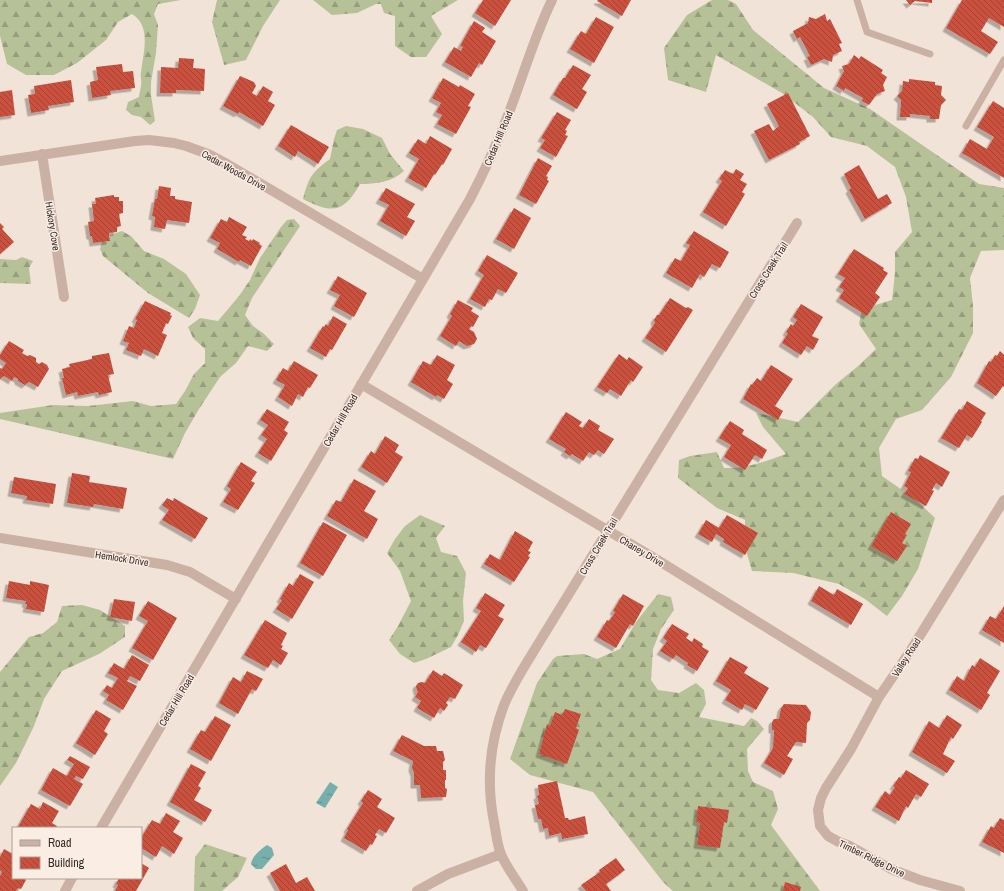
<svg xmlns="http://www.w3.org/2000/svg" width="1004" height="891" viewBox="0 0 1004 891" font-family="'Archivo Narrow',sans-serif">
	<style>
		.forest { fill: url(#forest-firs) }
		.water { fill: url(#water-ripples) }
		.building { fill: url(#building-back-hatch); filter: url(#shadow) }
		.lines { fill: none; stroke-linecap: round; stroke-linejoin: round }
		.service { stroke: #cab1a4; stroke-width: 7 }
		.minor { stroke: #cab1a4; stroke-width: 10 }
		.labels { text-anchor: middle; stroke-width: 3; stroke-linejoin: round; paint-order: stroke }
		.street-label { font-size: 10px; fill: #352926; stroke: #f9ede4 }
	</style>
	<defs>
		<pattern id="forest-firs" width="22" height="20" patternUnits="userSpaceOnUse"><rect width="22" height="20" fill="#b7c198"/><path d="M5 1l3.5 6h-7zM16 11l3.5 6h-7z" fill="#969d7c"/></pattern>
		<pattern id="water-ripples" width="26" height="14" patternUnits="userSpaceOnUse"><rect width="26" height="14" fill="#76afab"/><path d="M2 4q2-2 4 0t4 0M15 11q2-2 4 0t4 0" fill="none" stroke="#628e8b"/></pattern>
		<pattern id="building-back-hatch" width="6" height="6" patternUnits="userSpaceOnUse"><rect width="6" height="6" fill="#c9513e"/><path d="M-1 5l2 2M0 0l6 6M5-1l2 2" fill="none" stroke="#a44334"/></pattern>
		<filter id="shadow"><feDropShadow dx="-3.5" dy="3.5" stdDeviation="0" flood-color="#0004"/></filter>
	</defs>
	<rect width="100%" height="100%" fill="#f2e3d8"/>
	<path class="forest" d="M0,0H181L158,4L154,14L158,25L156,53L151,82V95L155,121L150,125L141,117L132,115L126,110L128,102L139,97C139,93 141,89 141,85C142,81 140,76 141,72C143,53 152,26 132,14L118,22L106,40L77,63L54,75H26L7,64L0,36Z
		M217,0H280L263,26L246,60L224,65L212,22Z
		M313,0H458L431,16L442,34L426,57H411L395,46V16L384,13L381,4H376L357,13L332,15Z
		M712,0H728L736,4L753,30L824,88L870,109L979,184L1004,188V250L981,251L970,278L973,306V333L951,377L922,410L896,419L879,448L882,476L915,499L935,518L918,569L902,596L887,616L865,599L839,584L793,573L752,571L745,547V520L717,508L678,478L679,460L690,456L717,452L724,468C745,469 767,461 786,454L763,427L756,413L798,422L836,384L857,367L876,349L859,324L862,309L892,300L895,273V252L912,232L906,197L895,167L867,146L831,137L813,117L782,93L716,55L706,92L668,80L664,48L687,15Z
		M346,126L363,129L382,138L390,154L404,171C392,182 376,184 360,184C344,213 332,214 303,199C309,177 311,173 330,159L334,139L337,130Z
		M294,219L300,226L252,298L245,315L253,326L263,333L274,344L267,351L248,346L236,363L220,377L199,409L185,433L173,459L0,419V413L53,405L88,406L133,401L151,406L176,404L185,391L194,374L205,363V349L193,338L188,327L200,318L218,321L239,296L250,280L260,258L281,227L287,220Z
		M122,231L131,236L144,251L164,259L186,274L200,295L195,309L189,318L148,293L103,256L100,249L102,242L110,241V235Z
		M22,257L33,261L29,268L31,284L0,283V259L16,260Z
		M420,515L445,526L436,538L441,552L457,556L466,573L463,601L464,621L458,635L451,647L426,659L414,663L400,654L389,640L398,626L411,601L400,571L387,553L395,539L405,526Z
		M658,594L671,597L674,610L661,629L653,649L651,680L658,690L679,693L696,683L704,690L706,704L699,717L744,726L751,718L757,721L764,729L747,749L748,771L753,782L773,791L778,809L771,825L820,891H673L663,882L593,792L530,775L510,759L537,683L553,659L557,656L584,654L597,659L620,649L636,622Z
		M82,605L100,610L125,626V637L99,654L62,671L44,699L34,726L16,763L0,786V672L29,637L43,633L57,622L62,606Z
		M205,844L247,858L238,877L222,891H194L195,857Z"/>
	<path class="water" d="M330,782L338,787L325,808L316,803Z
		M267,845L272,848L274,855L262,869H256L251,864C252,856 260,850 267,845Z"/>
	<path class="building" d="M483,0H511L495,26L475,13Z
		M598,0H631L622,16L597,1Z
		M906,0H932V3L915,1L910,5Z
		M962,0H1004V27L989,18L981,31L998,42L990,54L946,28Z
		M825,14L827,21L830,19L842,43L839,44L842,51L833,55L832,62L824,59L811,65L807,57L810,56L800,37L797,39L793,31L808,23L809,17L816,19Z
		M596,17L614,27L594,63L570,49L581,31L586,34Z
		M474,21L485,28L482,32L496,41L482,65L479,63L471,77L445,62L454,47L461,51L463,47L460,46Z
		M854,55L859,59L861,56L883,70L881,73L887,77L883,85L885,91L877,94L869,105L862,101L863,98L845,88L844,91L836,86L844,71L842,66L849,64Z
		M179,58L194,59L193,68L205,69L204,91L176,90V93H160L161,67L178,68Z
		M122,64L123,72L133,71L135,88L110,91L111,95L92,98L90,82L98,80L96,67Z
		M573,65L591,75L582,89L587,92L577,109L553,95L563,78H565Z
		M240,76L254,82L256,86L252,93L257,96L263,86L273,92L268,101L275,105L263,126L239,112L238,114L223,106Z
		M443,78L459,87L460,85L475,94L468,106L471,107L456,134L437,124L442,115L436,112L441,103L432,98Z
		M909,79L935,82V85L942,86L941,95L946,100L941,105L939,119H930V116L910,114V117H900L901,100L897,96L902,91L903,81L909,82Z
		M71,80L74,102L48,106L49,110L31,113L28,95L35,94L34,86Z
		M12,90L15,115L0,117V92Z
		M788,93L810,136L799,142L800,144L769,160L754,131L769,124L773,131L779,126L767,104Z
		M993,101L1004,108V178L962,153L970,139L987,149L994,137L977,127Z
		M557,112L571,120L565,130L567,131L565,135L568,136L556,157L540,148L545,140L541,138Z
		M291,125L329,147L318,164L298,151L295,157L278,146Z
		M430,136L452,149L443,165L442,164L435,175L434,174L426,188L408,178L419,159L409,153L418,139L426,144Z
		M538,158L552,166L546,176L548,177L547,180L549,181L536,204L519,195Z
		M859,165L878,199L887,194L892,203L865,219L849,190L851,188L844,174Z
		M736,169L744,174L740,180L747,184L742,192L745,194L726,226L703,212L722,181L719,179L725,170L733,174Z
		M159,186L171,188L170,196H175V199L192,202L189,223L167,220L165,229L154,227L155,217L152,216L155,199H157Z
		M386,188L415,204L407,217L415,221L406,236L380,221L389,205L379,200Z
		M114,195V197H119V201H123V213L119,214L121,226L117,227V232L109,233L110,241L93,243L92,236H90L88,222L94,221L92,204H96L95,198Z
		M514,208L531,218L514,249L496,239Z
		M229,217L247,227L242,235L247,237L245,239L249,241L250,239L252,241L253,239L260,243L259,244L262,246L251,266L240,260L239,262L217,249L220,243L210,238L221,219L227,222Z
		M0,223L4,227L2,229L14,242L0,254Z
		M694,231L729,252L720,268L712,264L704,277L700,274L692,288L666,273L675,258L681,261L690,245L686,243Z
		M854,249L884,268L883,270L888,273L875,293L880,297L867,316L839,298L844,290L839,287L845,278L838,274Z
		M487,255L518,273L506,293L498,289L492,300L489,299L485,307L470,299L484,275L478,271Z
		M338,276L367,293L354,317L334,306L340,295L330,290Z
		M670,298L686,308L688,307L693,310L666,352L645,338L655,323L654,320L657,315H659Z
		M458,300L473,308L471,311L479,316L473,327L471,326L469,329L474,332L477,339L474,344L467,346L459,341L456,346L440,336L452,316L450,314Z
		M145,301L171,313L170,315L172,316L168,324L166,323L162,333L167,335L158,356L144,349L141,356L126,350L129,343L123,341L129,326L134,328L137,320L135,319Z
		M801,304L823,317L812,336L819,339L813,350L807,346L801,355L782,343L788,333L786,332L791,324L793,326L797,320L793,317Z
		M333,316L347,324L332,350L330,349L326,357L310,348L323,326L324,327L326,324L328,326Z
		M9,341L24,350L22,353L27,356L30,355L36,358V362L39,364L42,362L47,365L49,369L38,387L29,382L25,385L18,381V379L14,377L12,381L4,376L0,379V368L2,369L6,363L0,359V355Z
		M1000,351L1004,355V387L1003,386L996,396L977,383L989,361L991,362L995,355L997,356Z
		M109,353L114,374L108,375L112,392L99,395L98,392L78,396L77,392L66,395L62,378H64L62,369L70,367L69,364L92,359V356Z
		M619,354L627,360L629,357L643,367L633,382L631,380L621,396L610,389L607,393L597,387Z
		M437,355L455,365L447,380L453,384L444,399L437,395L436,397L411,382L423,361L431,365Z
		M294,361L318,375L310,388L308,387L303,397L298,394L292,406L278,397L285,385L276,380L283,368L288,371Z
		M771,365L793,379L775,406L783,411L778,420L743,399L751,384L752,385L757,378L761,381Z
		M967,401L986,413L981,421L982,422L972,438L967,435L959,448L941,438L959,409L962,410Z
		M267,409L289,422L284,430L288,433L271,461L258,453L267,439L261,435L268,425L260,420Z
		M566,412L582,422L579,426L583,428L589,419L600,426L598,430L614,439L604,454L598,450L594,455L589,452L583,461L572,454L570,456L564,452L566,449L549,439Z
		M730,421L744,430L742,434L767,450L762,459L755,455L745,470L724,457L731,445L719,438Z
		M385,436L399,445L395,452L403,457L387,483L361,467L371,451L375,454Z
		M920,455L950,472L942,487L936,483L932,490L934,491L926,506L904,494L908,488L904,486L911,472L908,471L915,458L918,459Z
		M241,462L257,472L251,481L255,483L238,510L223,502L231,489L227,486Z
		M72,473L90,476L89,482L127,488L123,509L94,504L93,507L67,503Z
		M14,477L56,484L53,504L26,500L27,496L11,493Z
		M354,479L376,491L364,511L378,519L367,539L327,516L336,500L341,502Z
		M167,498L173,501L174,498L208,518L195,539L162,520L169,510L162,505Z
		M891,512L911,524L905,534L907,535L902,543L907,546L897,561L871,546Z
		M727,515L758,533L745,555L723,542L724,539L716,534L712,542L698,534L706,520L719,528Z
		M323,522L347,535L323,576L300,563Z
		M515,531L533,542L528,551L531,552L528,556L530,557L514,582L484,564L490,554L500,560Z
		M300,574L314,582L292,619L276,609L282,600L280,599L289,583L293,586Z
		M9,581L30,585V581L49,585L44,612L26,609L27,604H25L26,601L6,598Z
		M819,586L834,595L837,589L863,604L851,625L811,601Z
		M485,593L505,605L498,616L504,619L486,648L480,645L476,652L461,642L481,611L476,608Z
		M623,594L644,606L633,626L630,624L616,648L597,637L607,620L609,621L614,614L615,612L613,611Z
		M114,599L135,602L132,621L110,617Z
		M148,601L177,618L153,660L132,648L148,621L139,616Z
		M1004,606V643L982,630L990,616L996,619Z
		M265,620L287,633L281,645L283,646L281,649L288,653L281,665L273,660L268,668L244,655Z
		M672,624L689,634L686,638L692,642L694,638L703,644L702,647L709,651L697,671L687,665L688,663L676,655L673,659L660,651L667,641L663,638Z
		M132,655L149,665L140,681L130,676L127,681L137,686L123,710L106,700L109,695L103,691L107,685L112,688L118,678L108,673L114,663L124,669Z
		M730,657L748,667L744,673L769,688L756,710L745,704L742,710L725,700L731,690L716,681Z
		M980,658L1000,671L987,693L990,695L981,710L949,690L957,676L964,681L972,665L975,667Z
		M433,670L442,676L444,673L463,685L455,699L450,697L446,703L448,705L444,711L440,708L434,718L417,708L421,701L415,697L418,692L417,691L416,686L418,683L422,682L425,683Z
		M247,671L263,679L256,691L252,689L238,714L219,703L233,677L241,682Z
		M784,704L806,705L811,712L810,720L807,723L806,743L796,742L787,756L793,759L784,775L764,763L773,748L774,730H772V722L774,719H779L781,708Z
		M565,709L581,714L576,728L579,730L567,764L539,754L547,724L550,726L555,712L562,715Z
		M96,710L111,719L104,731L108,734L95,755L76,743Z
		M947,715L962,725L953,739L951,737L943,754L955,761L947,773L912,752L929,721L939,728Z
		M215,716L231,725L211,761L190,749L201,730L205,732Z
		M402,735L424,746H436L437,751H443L445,760L443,762V770H446V780H445V788L447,789L446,797L421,798L420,785H414V773L412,768L413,761L393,751Z
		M70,756L90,767L83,779L76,776L74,779L83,784L70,806L41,790L53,768L67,776L74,764L67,760Z
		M191,764L206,772L198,786L201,788L194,800L212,810L205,822L170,802Z
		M906,770L929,784L921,797L916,794L908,808L906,806L899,821L875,807L885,791L890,795L895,787L893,786L899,777L901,778Z
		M557,781L565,818H568L569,820L585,816L588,834L562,839L561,833L549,836L548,828L543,829L541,819H538L535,805L539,804L537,796L539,795L538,785Z
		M368,790L382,799L377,807L395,818L386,833L379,829L375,835L377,836L372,845L370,844L366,851L344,838L348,830L347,829L363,803L361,801Z
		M43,802L59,811L52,823L57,826L56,828L18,827L31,804L40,809Z
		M698,806L729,810L727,823L724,822L720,848L697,845L700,823L696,822Z
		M166,813L180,821L173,832L183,838L174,854L162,846L156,857L141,848V838L152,820L160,824Z
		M1000,818L1004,820V853L982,842L991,826L994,828Z
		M4,849L13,854V878H24L26,880L21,889L18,888L16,891H0V876L2,872L0,870V857Z
		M616,858L625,870L606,884L611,891H586L581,885L600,872L599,870Z
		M141,863L149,868L136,891H115L118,885L116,884L119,878H141Z
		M286,864L296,883L307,877L315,891H280L270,873Z
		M785,882L801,887L800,891H783Z"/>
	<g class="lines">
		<path class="service" d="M857,0L867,32L930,54
			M966,126L1004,60"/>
		<path class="minor" d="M42,154L64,297
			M0,161L135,141L149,140L174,143L186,146L208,154L227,164L423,279
			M361,384L656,559L879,697
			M0,538L167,565L190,572L236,599
			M101,828L470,199C484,172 497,144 508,115C523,77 534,37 552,0
			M65,891L72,878
			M417,891L448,874L501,854
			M523,891C516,879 506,867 501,854C497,845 496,832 494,822C486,782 490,742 504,705C514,681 530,658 543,636L797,223
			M960,891L920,880L891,869L850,846L839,842L828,836L820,826L818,810L821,798L826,788L851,749L879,697L911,650L1004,500"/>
	</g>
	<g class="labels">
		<g class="street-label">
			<text transform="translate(498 138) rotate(-67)" y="4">Cedar Hill Road</text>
			<text transform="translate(234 170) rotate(29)" y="4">Cedar Woods Drive</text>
			<text transform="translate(53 226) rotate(81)" y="4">Hickory Cove</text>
			<text transform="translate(768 270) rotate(-58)" y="4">Cross Creek Trail</text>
			<text transform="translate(340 420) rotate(-60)" y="4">Cedar Hill Road</text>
			<text transform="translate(598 546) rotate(-59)" y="4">Cross Creek Trail</text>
			<text transform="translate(642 551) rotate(31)" y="4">Chaney Drive</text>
			<text transform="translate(122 558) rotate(9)" y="4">Hemlock Drive</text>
			<text transform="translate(906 657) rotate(-57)" y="4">Valley Road</text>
			<text transform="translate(176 700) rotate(-59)" y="4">Cedar Hill Road</text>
			<text transform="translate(872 858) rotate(26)" y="4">Timber Ridge Drive</text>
		</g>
	</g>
	<rect x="12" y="827" width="130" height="52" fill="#f9ede4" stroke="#ab9f98"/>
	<rect x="20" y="840" width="20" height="6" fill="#cab1a4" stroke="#ab9f98"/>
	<text x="48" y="847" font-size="12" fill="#352926">Road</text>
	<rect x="20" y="857" width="20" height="12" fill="url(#building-back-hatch)" stroke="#ab9f98"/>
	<text x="48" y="867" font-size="12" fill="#352926">Building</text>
</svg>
